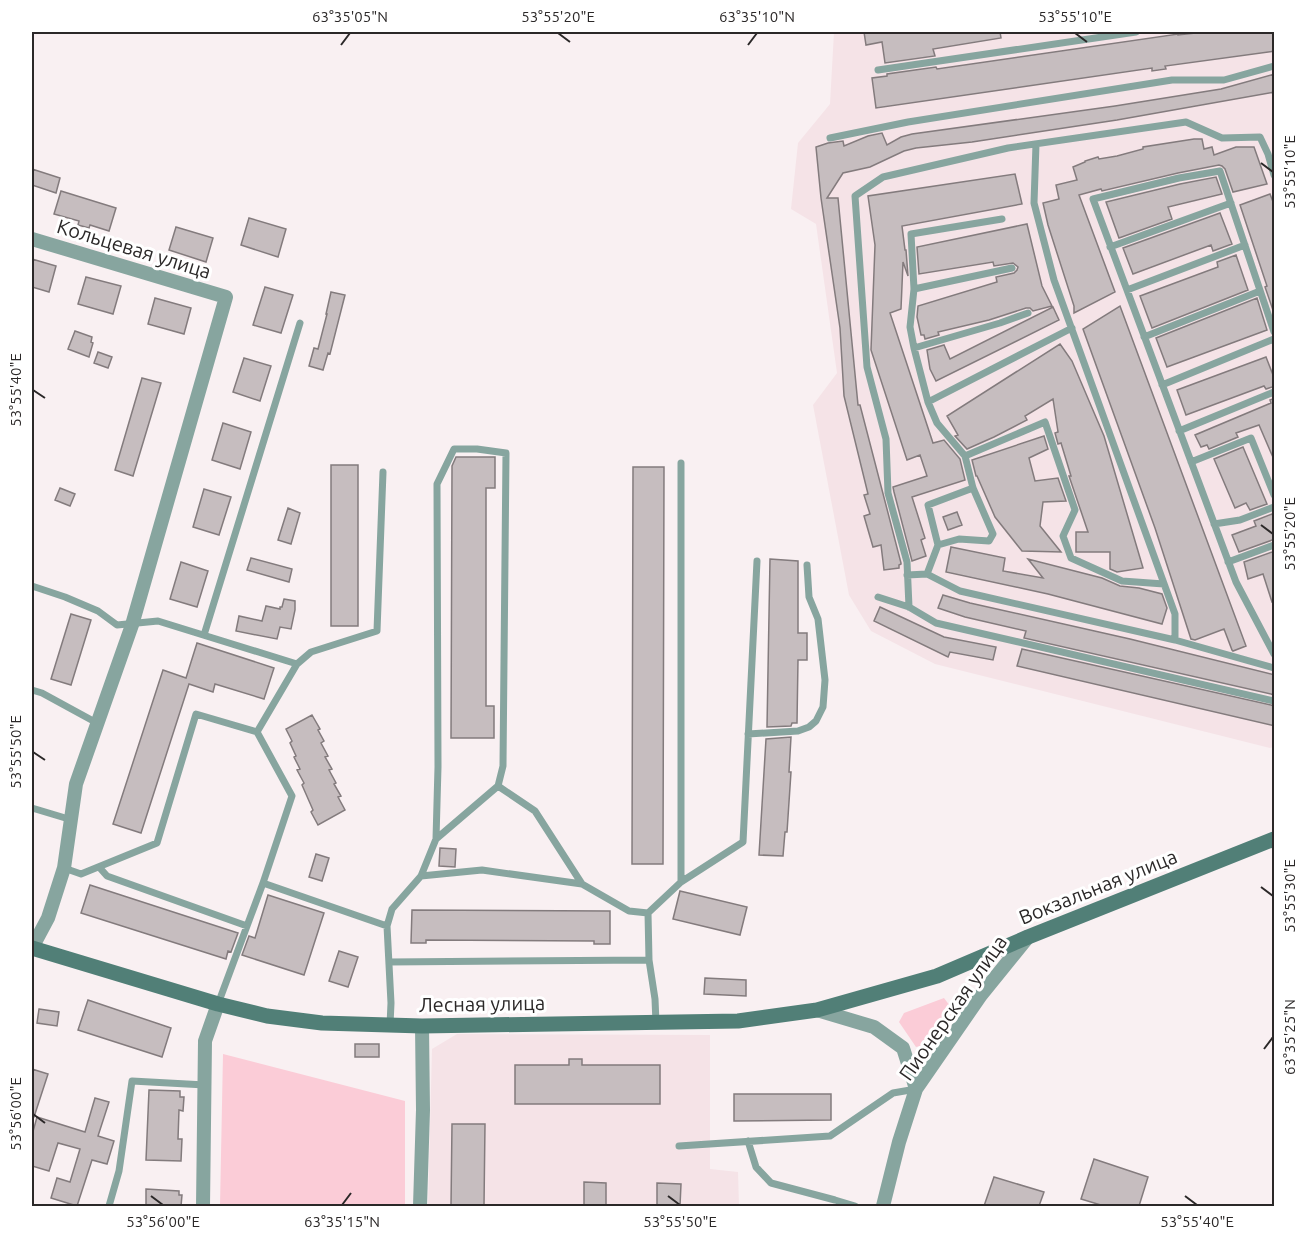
<svg xmlns="http://www.w3.org/2000/svg" width="1306" height="1238" viewBox="0 0 1306 1238" font-family="Ubuntu,sans-serif">
	<style>
		.built { fill: #f5e3e7 }
		.green { fill: #fbccd7 }
		.building { fill: #c6bdbf; stroke: #837b7d; stroke-width: 1.5 }
		.lines { fill: none; stroke-linecap: round; stroke-linejoin: round }
		.lane { stroke: #87a59f; stroke-width: 7 }
		.street { stroke: #87a59f; stroke-width: 14 }
		.secondary { stroke: #517f77; stroke-width: 15 }
		.ticks { fill: none; stroke: #2b2828; stroke-width: 2 }
		.labels { text-anchor: middle; stroke-width: 6; stroke-linejoin: round; paint-order: stroke }
		.street-label { font-size: 20px; fill: #2b2828; stroke: #fff }
		.neatline { fill: none; stroke: #2b2828; stroke-width: 2 }
		.ticks-label { font-size: 15px; text-anchor: middle; fill: #2b2828 }
	</style>
	<rect width="100%" height="100%" fill="#f9f0f2"/>
	<path class="built" d="M834,32H1274V747L1270,748L935,664L871,631L849,595L813,405L837,373L816,224L791,209L798,143L830,104Z
		M457,1034L710,1035V1169L738,1172L739,1206H428L432,1049Z"/>
	<path class="green" d="M944,998L950,1006L925,1045L916,1047L899,1022L904,1013Z
		M223,1054L405,1101V1206H220Z"/>
	<path class="building" d="M864,32H1000L1001,38L933,49L935,56L885,63L882,42L866,45Z
		M1205,32H1275V51L1165,66L1166,69L1152,71V68L876,108L872,78L887,76V74L936,67L937,69L1178,34V35Z
		M1275,74V92L1117,120L972,142L916,148L904,151L870,167L843,173L827,198H838L858,405H860L901,563V564L899,565V568L884,570L881,545L873,547L864,516L870,514L864,495L868,494L844,396L840,328L821,198L816,147L828,143L843,141L844,146L868,136L882,133L887,145L901,137L912,134L1115,106L1221,89Z
		M1194,139H1202L1204,149L1212,147L1214,155L1236,147H1254L1267,184L1233,192L1225,169L1222,166L1219,165L1178,173L1102,191L1101,189L1079,195L1115,292L1074,313V306L1048,225L1043,203L1059,199L1056,185L1077,180L1073,167L1085,162V161L1098,157L1099,159L1117,156L1143,149V147Z
		M32,169L60,178L56,193L32,185Z
		M1015,174L1022,204L902,226L905,250H906L908,276L903,262L901,309L890,313L933,443L944,440L960,459L965,480L912,497L925,538L921,540L926,556L912,561L894,492L893,487L927,476L920,455L907,460L871,350L875,245L868,196Z
		M1216,177L1222,194L1168,207L1172,219L1119,238L1106,202L1180,184Z
		M61,191L116,208L109,231L90,225L89,228L78,225L79,221L54,214Z
		M1270,194L1275,207V316L1265,287L1267,286L1240,205Z
		M1220,213L1232,244L1213,251L1211,245L1133,274L1123,248Z
		M249,218L286,229L278,257L241,245Z
		M1027,224L1042,286L1052,306L1033,311L1030,308H1026L989,320L938,332L939,335L925,339L924,335H921L917,317L918,306L997,282L996,277L1014,273L1017,270L1018,267L1013,263L994,266L993,262L919,274L917,247Z
		M176,227L213,238L206,262L169,250Z
		M1236,255L1248,290L1152,328L1140,296L1218,267L1217,262Z
		M32,259L56,266L49,292L32,287Z
		M86,277L121,286L113,314L78,304Z
		M265,287L293,295L281,333L253,325Z
		M331,292L345,295L330,354L328,353L323,370L309,366L314,348L318,349L327,314H326Z
		M155,298L191,308L184,334L148,324Z
		M1257,298L1267,330L1167,367L1156,338Z
		M1120,306L1246,646L1233,651L1232,650L1224,629L1195,640L1191,639L1155,528L1083,329Z
		M1053,307L1059,320L936,381L930,369L927,350L944,345L950,359Z
		M75,331L92,337L91,342L93,343L89,357L68,349Z
		M1060,344L1072,361L1104,436L1143,568L1117,572L1110,569V552H1076V532H1088L1069,476H1071L1061,443L1058,444L1055,433L1058,432L1053,399L1025,416L1027,420L994,437L967,449L955,436L958,435L947,416Z
		M98,352L112,357L108,368L94,363Z
		M1266,357L1275,380V386L1266,389L1264,386L1186,415L1177,390Z
		M244,358L271,366L260,401L233,392Z
		M142,378L161,383L133,476L115,470Z
		M1275,398V462L1259,425L1236,433L1238,437L1209,449L1207,445L1201,447L1195,435L1271,403L1270,400Z
		M223,423L251,432L240,469L212,460Z
		M1044,436L1048,449L1029,458L1035,481L1058,478L1066,501L1043,502L1040,526L1061,552L1022,551L995,517L977,476H976L972,460Z
		M1243,447L1267,504L1250,510L1246,503L1235,508L1214,459Z
		M456,457H495V488H486V706H494V738H451L452,466Z
		M331,465H358V626H331Z
		M633,467H664L663,864H632Z
		M60,488L75,494L70,506L55,500Z
		M204,489L231,497L219,535L193,527Z
		M288,508L300,513L291,544L278,540Z
		M957,512L962,525L948,530L943,517Z
		M1272,514L1275,521V539L1239,552L1232,535L1256,526L1254,521Z
		M951,547L1005,558L1003,571L1043,578L1028,559L1102,578L1120,586L1139,588L1162,594L1167,608L1162,624L1048,594L946,572Z
		M1275,551V601L1272,602L1263,574L1248,579L1244,562Z
		M251,558L292,569L289,582L247,570Z
		M770,559L798,561V633H807V660H798L797,723H792L791,726L767,727Z
		M181,562L208,571L197,607L170,599Z
		M943,595L970,603L1130,639L1275,675V695L1024,638L1026,631L965,617L938,608Z
		M284,599L295,601V610L291,629L280,627L277,639L236,631L239,616L262,621L266,606L280,609V607H282Z
		M880,607L944,637L996,647L993,660L950,652L948,657L874,621Z
		M71,614L91,620L71,685L51,679Z
		M197,643L274,668L264,699L215,684L213,692L189,684L141,833L113,824L163,670L186,678Z
		M1022,649L1275,706V726L1017,666Z
		M312,715L320,729L318,730L324,741L321,743L328,756L325,757L332,769L329,770L336,783L334,784L341,796L338,797L345,810L318,825L311,812L313,810L302,785L304,783L297,770L300,769L294,757L296,756L290,743L292,741L286,729Z
		M791,737L789,772H791L787,832H785L783,856L759,855L766,739Z
		M440,848L456,849L455,867L439,866Z
		M316,854L329,858L322,881L309,877Z
		M90,885L238,933L231,952L228,951L226,959L81,913Z
		M680,891L747,907L740,935L673,919Z
		M268,895L324,913L304,975L242,955L249,936L255,938Z
		M412,910L610,911V944H594V941L426,940V943H411Z
		M339,951L358,957L348,987L329,981Z
		M705,978L746,980V996L704,994Z
		M88,1000L171,1028L162,1057L78,1030Z
		M39,1009L59,1012L57,1026L37,1023Z
		M355,1044H379V1057H355Z
		M569,1059H582V1065H660V1104H515V1065H569Z
		M32,1069L48,1074L34,1117H32Z
		M149,1090L180,1091V1097H184L183,1111L179,1110L178,1139H182L181,1161L146,1160Z
		M734,1094H831V1120L734,1121Z
		M95,1098L109,1102L98,1136L114,1141L107,1164L92,1160L77,1206L51,1198L57,1178L70,1182L80,1149L58,1143L49,1171L32,1166V1135L37,1117L85,1132Z
		M452,1124H485L484,1206H451Z
		M1094,1159L1148,1177L1139,1206H1104L1081,1199Z
		M994,1177L1044,1192L1039,1206H984Z
		M584,1182L606,1183V1206H584Z
		M657,1183L681,1184L680,1206H657Z
		M146,1189L179,1191V1195H182L181,1206H146Z"/>
	<g class="lines">
		<path class="lane" d="M878,70L1136,32
			M830,138L908,122L1172,80H1224L1274,66
			M1036,144L1034,203L1054,280L1175,614V640
			M1110,247L1231,203
			M914,289L1012,268
			M1127,290L1245,245
			M1274,332L1220,171L1179,178L1093,199L1236,582L1274,654
			M1144,337L1260,291
			M914,348L1000,323L1028,313
			M1162,385L1274,339
			M928,402L1072,328
			M1179,431L1274,392
			M965,456L1045,422L1075,510L1063,536L1071,558L1122,581L1164,584
			M1191,462L1251,438L1274,495
			M1214,524L1240,520L1274,507
			M938,545L928,505L973,488
			M1228,562L1274,545
			M927,574L938,545L959,539L989,541L993,534L973,488L965,456L937,423L928,402L914,348L910,327L914,289L911,234L1002,219
			M907,575L927,574L960,591L1175,640L1274,668
			M32,586L65,597L98,611L117,625L158,621L297,664
			M878,597L909,607L936,623L1274,701
			M909,607L907,562L888,493L886,439L867,367L855,196L883,177L1008,148L1186,122L1222,138L1260,137L1268,154L1274,175
			M204,635L300,323
			M32,690L42,693L97,723
			M748,734L798,731L809,727L816,721L823,707L825,680L818,619L809,597L807,565
			M498,786L535,811L582,884
			M32,808L72,820
			M99,867L107,876L247,926
			M64,868L81,874L157,843L196,714L257,732
			M421,876L482,870L582,884L629,911L648,913
			M681,882L743,842L757,561
			M263,883L387,926
			M389,962L649,960
			M218,1004L263,883L292,796L257,732L297,664L311,652L377,631L383,472
			M656,1023L655,999L649,960L648,913L681,882V463
			M390,1025L391,1003L387,926L392,909L421,876L436,839L498,786L503,766L506,453L477,449H454L437,484L438,767L436,839
			M748,1141L756,1167L771,1183L835,1200L855,1206
			M679,1146L830,1136L893,1093L916,1089
			M109,1206L119,1171L132,1081L205,1085"/>
		<path class="street" d="M32,239L226,297L132,625L76,784L64,868L48,918L32,948
			M817,1010L874,1027L903,1048L916,1089
			M203,1206L205,1041L218,1004
			M420,1206L423,1110L422,1026
			M883,1206L899,1142L916,1089L981,995L1028,937"/>
		<path class="secondary" d="M32,948L218,1004L267,1016L322,1023L422,1026L738,1021L817,1010L937,976L1028,937L1274,839"/>
	</g>
	<path class="ticks" d="M558,33L570,42M1075,33L1087,42M341,45L350,33M748,45L757,33M1261,163L1273,172M33,390L45,398M1261,525L1273,534M33,752L45,760M1261,887L1273,896M1264,1049L1273,1037M33,1114L45,1123M151,1196L163,1205M668,1196L680,1205M1185,1196L1197,1205M342,1205L351,1193"/>
	<g class="labels">
		<g class="street-label">
			<text transform="translate(134 249) rotate(17)" y="7">Кольцевая улица</text>
			<text transform="translate(1098 887) rotate(-22)" y="7">Вокзальная улица</text>
			<text transform="translate(482 1004) rotate(-1)" y="7">Лесная улица</text>
			<text transform="translate(953 1008) rotate(-55)" y="7">Пионерская улица</text>
		</g>
	</g>
	<rect width="1306" height="1238" fill="none" stroke="#ffffff" stroke-width="66"/>
	<rect x="33" y="33" width="1240" height="1172" class="neatline"/>
	<g class="ticks-label">
		<text x="350" y="22">63°35'05"N</text>
		<text x="558" y="22">53°55'20"E</text>
		<text x="757" y="22">63°35'10"N</text>
		<text x="1075" y="22">53°55'10"E</text>
		<text transform="translate(1290 172) rotate(-90)" y="5">53°55'10"E</text>
		<text transform="translate(16 390) rotate(-90)" y="5">53°55'40"E</text>
		<text transform="translate(1290 534) rotate(-90)" y="5">53°55'20"E</text>
		<text transform="translate(16 752) rotate(-90)" y="5">53°55'50"E</text>
		<text transform="translate(1290 896) rotate(-90)" y="5">53°55'30"E</text>
		<text transform="translate(1290 1037) rotate(-90)" y="5">63°35'25"N</text>
		<text transform="translate(16 1114) rotate(-90)" y="5">53°56'00"E</text>
		<text x="163" y="1227">53°56'00"E</text>
		<text x="342" y="1227">63°35'15"N</text>
		<text x="680" y="1227">53°55'50"E</text>
		<text x="1197" y="1227">53°55'40"E</text>
	</g>
</svg>
